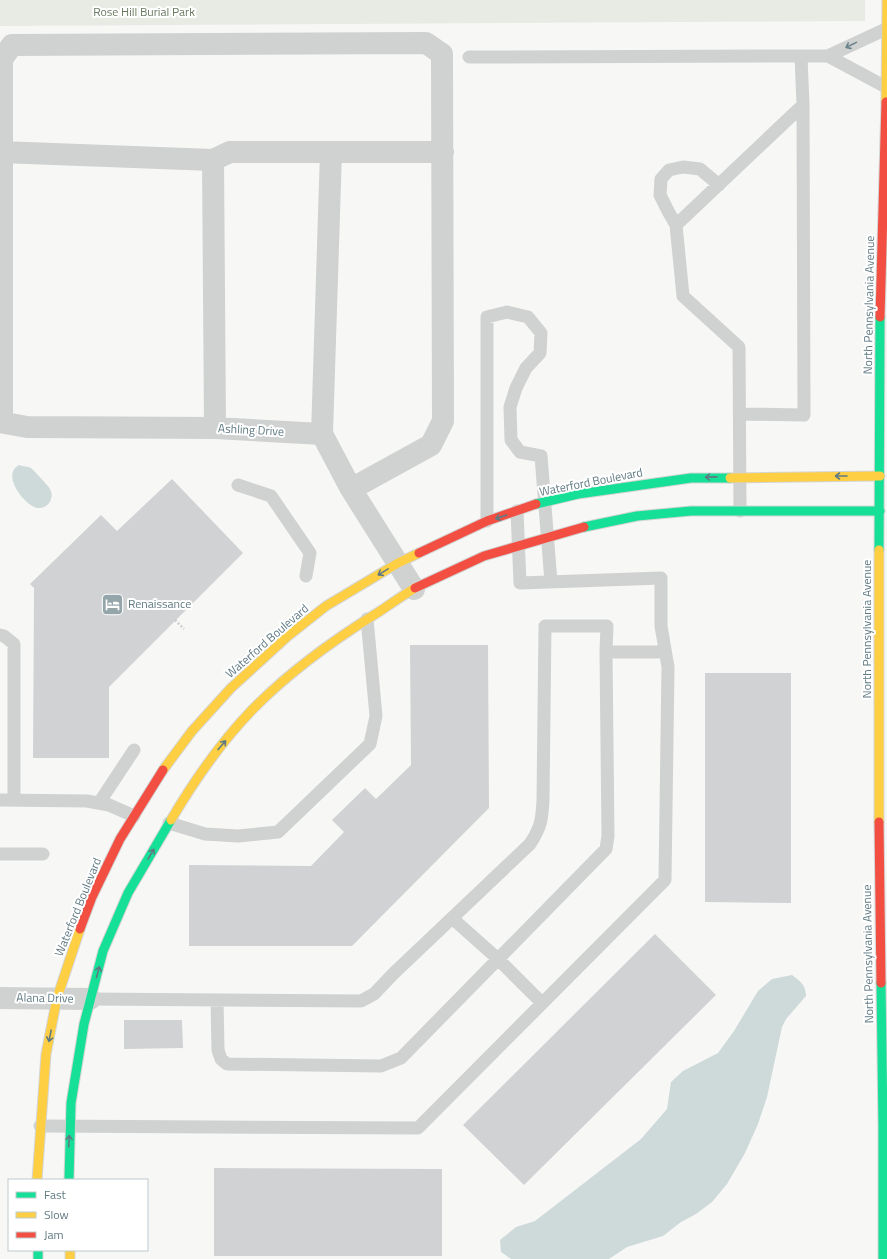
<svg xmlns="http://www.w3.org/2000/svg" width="887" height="1259" viewBox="0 0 887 1259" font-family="'Titillium Web',sans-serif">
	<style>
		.green { fill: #e8ebe4 }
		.water { fill: #ced9da }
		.building { fill: #d0d2d3 }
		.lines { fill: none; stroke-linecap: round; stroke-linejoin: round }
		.fast-casing { stroke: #d4d5d5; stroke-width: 11 }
		.slow-casing { stroke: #d4d5d5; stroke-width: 11 }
		.jam-casing { stroke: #d4d5d5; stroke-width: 11 }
		.path { stroke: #cccecf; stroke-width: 2.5; stroke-dasharray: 2 2; stroke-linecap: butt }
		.lane { stroke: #d0d1d1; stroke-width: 13 }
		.street { stroke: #d0d1d1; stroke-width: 22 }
		.fast { stroke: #16e098; stroke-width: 9 }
		.slow { stroke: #ffcf43; stroke-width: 9 }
		.jam { stroke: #f24e42; stroke-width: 9 }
		.oneway { stroke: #6b838b }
		.oneway2 { stroke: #607a83 }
		.labels { text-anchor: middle; stroke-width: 4; stroke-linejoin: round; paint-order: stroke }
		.park-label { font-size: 12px; fill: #697a60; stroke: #fff }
		.street-label { font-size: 12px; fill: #607a83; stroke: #fff }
		.poi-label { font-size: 12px; fill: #607a83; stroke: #fff; text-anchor: start }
	</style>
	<rect width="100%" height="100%" fill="#f7f7f6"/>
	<path class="green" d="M0,0H865V21L0,26Z"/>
	<path class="water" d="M19,465C23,467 28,466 31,468C35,472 47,484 50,489C55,498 48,509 38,508C26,507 0,475 19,465Z
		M792,975C800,981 806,985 806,996L786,1019L782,1027L767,1097L758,1124L745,1153L727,1184L712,1202L696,1214L681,1222L663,1236L627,1247L609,1259H511L501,1252L500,1240L516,1227L535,1221L641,1139L667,1109L671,1082L683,1071L718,1053L734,1031L758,991L772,979Z"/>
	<path class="building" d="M172,479L243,553L109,687V758H33L34,588L30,584L101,515L117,531Z
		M410,645H488L489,808L352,946H189V865L311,866L344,832L332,820L365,788L376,799L411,765Z
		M705,673H791V903L705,902Z
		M655,934L716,995L524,1185L463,1125Z
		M124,1020H182L183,1048L124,1049Z
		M214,1168L442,1169V1256H214Z"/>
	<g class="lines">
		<defs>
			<path id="fast" d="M536,504L578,494L691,478H730
				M584,527L637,516L691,511H880
				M879,550L880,317
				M881,983L883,1127V1259
				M69,1180L71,1103L84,1024L103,951L128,893L171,820
				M38,1250V1259"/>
			<path id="slow" d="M886,102L887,0
				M730,478L880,476
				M163,770L192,731L231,688L288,636L326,606L398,563L419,553
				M171,820C194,781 220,743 252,710C289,672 332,641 377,613C389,605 402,596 415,588
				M879,822V550
				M37,1180L46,1054L57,998L80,929
				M70,1250V1259"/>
			<path id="jam" d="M880,317L886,102
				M419,553L487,521L536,504
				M415,588L484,556L584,527
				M879,822L881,983
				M80,929L92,897L120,839L163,770"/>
		</defs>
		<use href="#fast" class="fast-casing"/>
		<use href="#slow" class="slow-casing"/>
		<use href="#jam" class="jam-casing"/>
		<path class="path" d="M175,620L184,629"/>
		<path class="lane" d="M469,57L801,56
			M886,87L828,56L886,29
			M719,185L700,169L683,167L669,170L661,179L660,195L668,211L676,225L683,296L739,347L740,511
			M676,225L803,105
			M740,414L804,415L803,105L801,56H828
			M238,485L271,496L310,553L306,576
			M487,521V317L507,312L528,317L541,333L540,353L526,368L516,388L510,407L511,440L520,452L541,456L551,582
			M0,635L4,636L14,644V800
			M0,800L87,801L109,805L134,816
			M99,803L134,750
			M169,823L205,834L238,836L278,832L370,744L376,716L367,619
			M0,854H43
			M452,918L498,959L542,1003
			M90,999L361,1001L374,994L393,974L530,844C541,827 542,820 543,800L545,626H607L606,652H665
			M217,1000L218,1050L221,1059L227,1064L381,1066L401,1058L606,849L608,836L606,652
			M40,1126L418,1128L665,880L668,667L661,626V578L520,583L517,511"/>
		<path class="street" d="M0,152L213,160
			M0,422L27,427L215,428L322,434L351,489L414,589
			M2,422V59L12,45L426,43L442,54L443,421L431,445L351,489
			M215,428L213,160L230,152H443
			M322,434L331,152
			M0,998L90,999"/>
		<use href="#fast" class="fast"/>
		<use href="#slow" class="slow"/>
		<use href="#jam" class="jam"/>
	</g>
	<defs><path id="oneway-shaft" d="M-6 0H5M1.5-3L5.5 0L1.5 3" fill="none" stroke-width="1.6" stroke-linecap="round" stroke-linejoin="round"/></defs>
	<use class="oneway" href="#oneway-shaft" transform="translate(851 45) rotate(154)"/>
	<g class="oneway2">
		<use href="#oneway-shaft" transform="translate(841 476) rotate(180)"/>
		<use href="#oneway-shaft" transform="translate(711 477) rotate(179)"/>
		<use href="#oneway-shaft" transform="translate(501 517) rotate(161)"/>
		<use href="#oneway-shaft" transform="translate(383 572) rotate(149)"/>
		<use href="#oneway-shaft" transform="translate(222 745) rotate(-50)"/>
		<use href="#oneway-shaft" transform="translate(151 854) rotate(-60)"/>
		<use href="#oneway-shaft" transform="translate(98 972) rotate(-75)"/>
		<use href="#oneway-shaft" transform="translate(50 1036) rotate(101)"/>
		<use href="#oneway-shaft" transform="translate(69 1141) rotate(-87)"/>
	</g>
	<defs>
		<symbol id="hotel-square" viewBox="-11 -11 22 22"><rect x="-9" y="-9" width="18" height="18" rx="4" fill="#95a6ab" stroke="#fff"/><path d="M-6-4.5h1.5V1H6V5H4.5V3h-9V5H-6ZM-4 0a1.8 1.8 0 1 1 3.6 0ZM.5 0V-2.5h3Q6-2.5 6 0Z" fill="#fff"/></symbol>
	</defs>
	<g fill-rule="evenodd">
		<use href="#hotel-square" x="100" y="592" width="25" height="25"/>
	</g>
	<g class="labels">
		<g class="park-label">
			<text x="144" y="16">Rose Hill Burial Park</text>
		</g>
		<g class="street-label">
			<text transform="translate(869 305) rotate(-89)" y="4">North Pennsylvania Avenue</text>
			<text transform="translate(251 430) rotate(3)" y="4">Ashling Drive</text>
			<text transform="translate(591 482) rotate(-11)" y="4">Waterford Boulevard</text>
			<text transform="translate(867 629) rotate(-90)" y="4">North Pennsylvania Avenue</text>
			<text transform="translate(267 641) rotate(-41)" y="4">Waterford Boulevard</text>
			<text transform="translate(78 907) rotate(-68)" y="4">Waterford Boulevard</text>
			<text transform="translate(868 954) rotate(-91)" y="4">North Pennsylvania Avenue</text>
			<text transform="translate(45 998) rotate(1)" y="4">Alana Drive</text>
		</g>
		<g class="poi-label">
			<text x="128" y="608">Renaissance</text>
		</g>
	</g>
	<rect x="8" y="1179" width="140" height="72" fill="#ffffff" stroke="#bfcacd"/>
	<rect x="16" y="1192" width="20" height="6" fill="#16e098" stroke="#bfcacd"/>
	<text x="44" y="1199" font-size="12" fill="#607a83">Fast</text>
	<rect x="16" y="1212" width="20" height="6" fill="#ffcf43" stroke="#bfcacd"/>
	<text x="44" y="1219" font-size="12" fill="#607a83">Slow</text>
	<rect x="16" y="1232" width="20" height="6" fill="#f24e42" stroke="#bfcacd"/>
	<text x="44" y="1239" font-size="12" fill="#607a83">Jam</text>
</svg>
